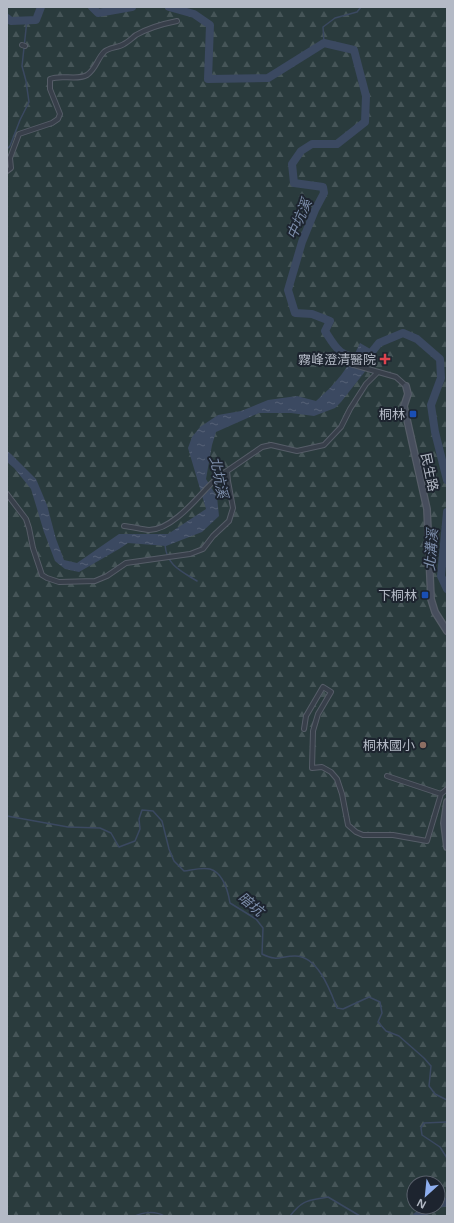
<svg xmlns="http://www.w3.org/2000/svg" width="454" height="1223" viewBox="0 0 454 1223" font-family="'Open Sans','Noto Sans TC',sans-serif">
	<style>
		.forest { fill: url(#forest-firs); fill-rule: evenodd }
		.water { fill: url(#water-ripples) }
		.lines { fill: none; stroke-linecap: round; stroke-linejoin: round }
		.stream { stroke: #3b4961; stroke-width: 1.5 }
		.river { stroke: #3b4961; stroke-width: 8 }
		.street-casing { stroke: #565d68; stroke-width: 6 }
		.secondary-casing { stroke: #565d68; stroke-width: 8 }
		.street { stroke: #383f4a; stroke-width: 4 }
		.secondary { stroke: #474e5d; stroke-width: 5.5 }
		.health-dot { fill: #e0444e; stroke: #1d242f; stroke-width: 1.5 }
		.transit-dot { fill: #1a4fb4; stroke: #1d242f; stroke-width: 1.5 }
		.education-dot { fill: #8d6e63; stroke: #1d242f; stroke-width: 1.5 }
		.labels { text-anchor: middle; stroke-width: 4; stroke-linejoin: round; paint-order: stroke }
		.poi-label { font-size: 13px; fill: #b4bac6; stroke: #1d242f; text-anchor: end }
		.street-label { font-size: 13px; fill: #b4bac6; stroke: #1d242f }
		.water-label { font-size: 14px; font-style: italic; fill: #7d8eab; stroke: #1d242f }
	</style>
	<defs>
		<pattern id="forest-firs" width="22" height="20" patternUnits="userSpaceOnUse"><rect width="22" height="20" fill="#2a3b3d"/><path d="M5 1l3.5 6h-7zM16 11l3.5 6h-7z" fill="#465558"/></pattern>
		<pattern id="water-ripples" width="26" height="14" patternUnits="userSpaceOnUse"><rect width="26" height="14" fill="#3b4961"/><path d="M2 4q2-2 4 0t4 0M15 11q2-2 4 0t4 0" fill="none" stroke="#556176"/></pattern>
	</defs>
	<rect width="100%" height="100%" fill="#252d3a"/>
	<path class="forest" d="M7,7H447V1216H7ZM414,1183H438V1207H414Z"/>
	<path class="water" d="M360,343L372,350L371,364L341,402L335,408L314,416L291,413H259L216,432L212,445L206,479L217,497L219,516L202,532L166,546L128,543L119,549L79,572L65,569L55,561L44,532L31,489L14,468L7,462V451L11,454L36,479L47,505L56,539L64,560L77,563L119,534H168L206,509L188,448L192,437L200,427L218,415L241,411L268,400L297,396L316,401C336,384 349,367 360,343Z"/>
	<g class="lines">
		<path class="stream" d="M324,43L323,27L335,18L357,12L361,7
			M7,149L10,146L20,120L29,102L26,81L22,66L27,20
			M165,545C167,566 181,571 197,581
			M7,816L68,827L100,828L111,833L119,847L135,841L140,829L139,819L142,810L153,811L162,821L169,849L174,861L184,871C192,870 202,867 210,869C223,873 228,891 230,903L256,919L263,928L262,954C278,962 280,956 295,956C318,956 330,990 337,1008L343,1009L369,997L380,1002L382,1013L378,1022L386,1031L399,1036L424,1058L431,1066L429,1086L435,1094L447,1100
			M447,1122L424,1123L421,1128L422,1135L440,1147L447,1158
			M135,1216C143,1212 156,1211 164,1216
			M290,1216C303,1199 308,1201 328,1197L360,1216"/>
		<path class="river" d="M92,7L98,13L132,7
			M169,7L194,14L210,25L208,79L268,78L324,43L354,50L366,96L365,122L337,144H312L301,151L292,164L294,183L323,187L324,193L315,210L302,242L288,290L295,313L312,314L330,321L325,331C337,350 340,357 364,358
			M7,18L11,21L36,20L41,7
			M367,358L379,343L403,333L417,339L440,359L441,378L431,405L435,432L447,480
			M447,512L441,576L447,589
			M438,1204L447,1202
			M417,1216L433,1207"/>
		<defs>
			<path id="street" d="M22,45L25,46
				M7,171L11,168L10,158L19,134L52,123L58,119L60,114L50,89V79C62,74 76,81 87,75C96,69 97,59 104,52C109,47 118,48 124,44C128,42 132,38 136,35C150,27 162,24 177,21
				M347,363L396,377L406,386
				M7,494L26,519L29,528L33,548L42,575L47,578L59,582L95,581L107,576L126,563L190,554L203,549L213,536L229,521L233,508L228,481L227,471L262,447L271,445L297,451L324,445L341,427L350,409L366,384L377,373
				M124,526C132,527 141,529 149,530C170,530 193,503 206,489C213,482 218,475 227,471
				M304,729L306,716L323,687L331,692L318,714L313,731L312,768L322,767L331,772L337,779L342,794L348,825L356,832L363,835H393L427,841L441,794L447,789
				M387,776L441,794"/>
			<path id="secondary" d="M406,386L408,394L404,406L427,509L431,599L435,612L447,631
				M447,802L444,823L447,847"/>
		</defs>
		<use href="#street" class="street-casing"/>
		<use href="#secondary" class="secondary-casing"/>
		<use href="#street" class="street"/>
		<use href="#secondary" class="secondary"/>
	</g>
	<path class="health-dot" d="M383 353h4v4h4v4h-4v4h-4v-4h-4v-4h4z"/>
	<g class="transit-dot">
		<rect x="409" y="410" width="8" height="8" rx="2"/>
		<rect x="421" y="591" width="8" height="8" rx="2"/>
	</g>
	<circle class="education-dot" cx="423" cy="745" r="4"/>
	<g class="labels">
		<g class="poi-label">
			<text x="376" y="364">霧峰澄清醫院</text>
			<text x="405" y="419">桐林</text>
			<text x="417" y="600">下桐林</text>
			<text x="415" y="750">桐林國小</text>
		</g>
		<g class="street-label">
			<text transform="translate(430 472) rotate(78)" y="5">民生路</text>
		</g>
		<g class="water-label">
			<text transform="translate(299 219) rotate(-67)" y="5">中坑溪</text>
			<text transform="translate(219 477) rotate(78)" y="5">北坑溪</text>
			<text transform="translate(431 550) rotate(-86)" y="5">北溝溪</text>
			<text transform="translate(251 904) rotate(39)" y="5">暗坑</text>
		</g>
	</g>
	<rect width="454" height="1223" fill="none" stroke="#b4bac6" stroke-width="16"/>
	<g transform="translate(426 1195) rotate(207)"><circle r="19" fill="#1d242f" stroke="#59606b"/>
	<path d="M0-3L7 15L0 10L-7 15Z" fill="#8fafef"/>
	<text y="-6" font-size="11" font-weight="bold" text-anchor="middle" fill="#b4bac6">N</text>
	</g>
</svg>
